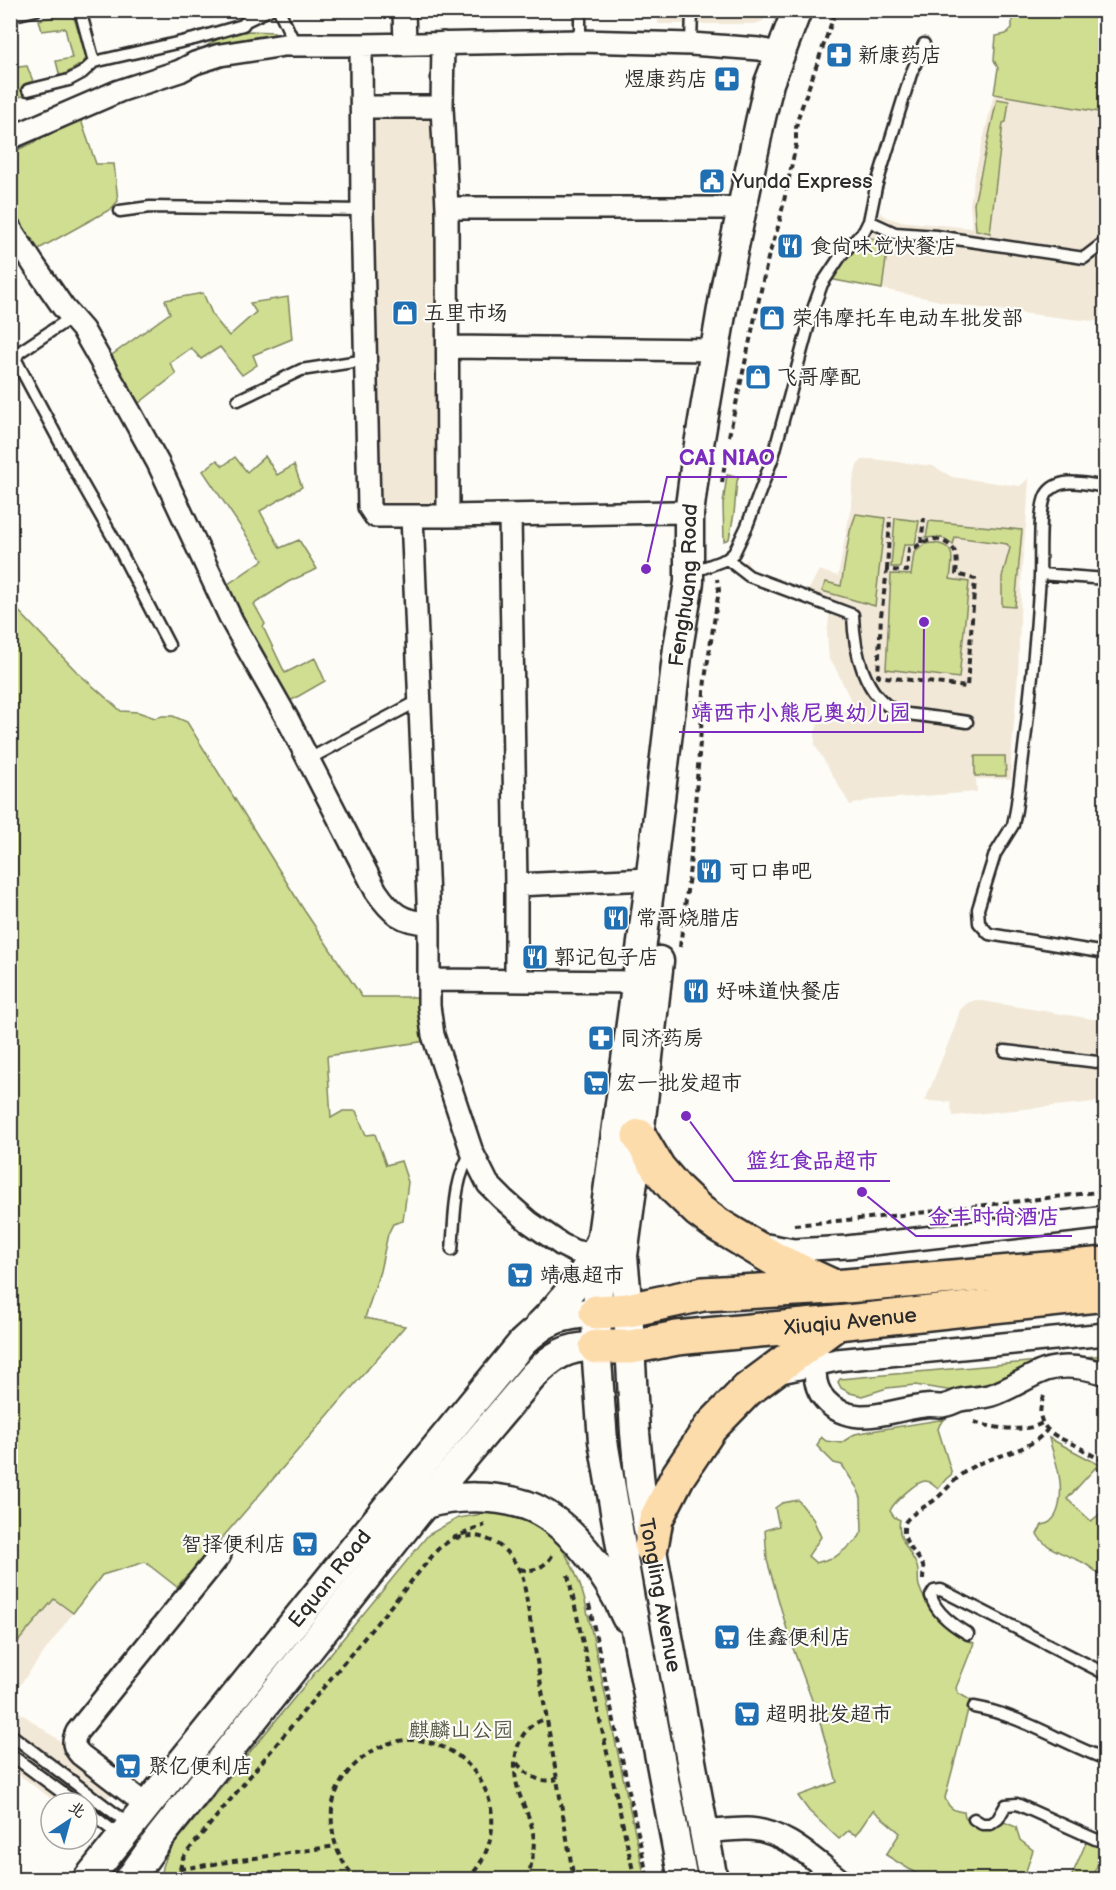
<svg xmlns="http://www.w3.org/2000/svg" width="1116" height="1890" viewBox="0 0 1116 1890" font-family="'Balsamiq Sans','LXGW WenKai TC',sans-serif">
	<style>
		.built { fill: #f2e8d7 }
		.green { fill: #d0de91; stroke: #7e845e; stroke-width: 1.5 }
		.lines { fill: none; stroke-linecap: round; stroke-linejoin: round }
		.lane-casing { stroke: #2b2b2b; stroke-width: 15 }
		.street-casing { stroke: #2b2b2b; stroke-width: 26 }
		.secondary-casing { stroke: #2b2b2b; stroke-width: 33 }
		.primary-casing { stroke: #2b2b2b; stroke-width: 38 }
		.path { stroke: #2b2b2b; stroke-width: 4; stroke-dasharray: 6 4.5; stroke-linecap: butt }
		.lane { stroke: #fdfcf7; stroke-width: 10 }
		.street { stroke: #fdfcf7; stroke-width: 21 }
		.secondary { stroke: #fdfcf7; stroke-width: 28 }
		.primary { stroke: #fddcac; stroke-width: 33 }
		.labels { text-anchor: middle; stroke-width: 4.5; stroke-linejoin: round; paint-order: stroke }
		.poi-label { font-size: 21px; fill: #2b2b2b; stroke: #fdfcf7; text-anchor: start }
		.street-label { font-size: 21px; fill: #2b2b2b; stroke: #fdfcf7 }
		.park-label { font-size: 21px; fill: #545844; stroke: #fdfcf7 }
		.leader { fill: none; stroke: #7b2cbf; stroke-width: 2 }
		.callout-dot { fill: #7b2cbf; stroke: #fdfcf7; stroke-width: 2 }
		.callout-label { font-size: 22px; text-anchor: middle; font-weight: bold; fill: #7b2cbf; stroke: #fdfcf7; stroke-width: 4.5; stroke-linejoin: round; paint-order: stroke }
	</style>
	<rect width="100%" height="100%" fill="#fdfcf7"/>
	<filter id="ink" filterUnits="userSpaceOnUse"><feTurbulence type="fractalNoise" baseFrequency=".0167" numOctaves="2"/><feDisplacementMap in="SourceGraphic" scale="12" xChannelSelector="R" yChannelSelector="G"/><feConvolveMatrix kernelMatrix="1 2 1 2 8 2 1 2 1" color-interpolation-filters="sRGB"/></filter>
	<g filter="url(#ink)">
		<path class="built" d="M658,11H771L763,21L755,24H658Z
			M994,94L1105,113V322L1072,319L964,306L882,289L888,245L870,238L878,224L880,212L886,217L899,221L972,228L970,204L975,173Z
			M430,118L436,124L442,502L439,505L380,507L377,506L371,119Z
			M872,459L933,466L952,477L1020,486L1029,478L1027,514L1022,566L1018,674L1011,760V779H976L977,792L870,800L850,805L815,745V733L819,720L848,711L852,708V703L834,665L829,660L827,633L830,611L753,582L739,579L746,559L751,570L808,591L819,570L838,576L851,506L852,484L857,465L862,460Z
			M976,1000L1105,1021V1101L953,1116L950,1102L925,1101L954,1029L960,1010L967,1003Z
			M54,1599L73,1613L11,1697V1650Z
			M11,1706L60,1741L69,1756L112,1792L88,1826L87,1803H57L11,1769Z"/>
		<path class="green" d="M1012,11H1105V113L994,94L998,68L994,60L996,36L1006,34L1012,28Z
			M67,14L73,16L88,55L83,63L60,77L56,61L72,58L65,28L42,31L39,20Z
			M250,31L274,32L276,38L197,52L226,34Z
			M27,66L33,81L24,84L20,89L23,94L30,95L11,98V68Z
			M997,99L1009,101L1006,122L1003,123L990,233L976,230L974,204Z
			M81,120L96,164H114L118,201L111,209L35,251L11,213V153Z
			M870,238L882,240L888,244L882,289L829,279C840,263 850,244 870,238Z
			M203,293L213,316L229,336L256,312L250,303L288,297L292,339L253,355L257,365L242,375L220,347L201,359L191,348L170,363L176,374L134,407L105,360L170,313L165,300Z
			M265,456L277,475L294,465L302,487L260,511L280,548L299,540L317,569L288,582L254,604L265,624L263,627L285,673L315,658L325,681L285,704L221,589L263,560L203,471L217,460L223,466L235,457L247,472Z
			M727,475L739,477L737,481L734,514L729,539L724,541L723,504Z
			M856,514L885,518L875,606L822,591L826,582L841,586L850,531Z
			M895,518L919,521L915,545H904L900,567H891Z
			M929,521L1022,530L1015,607L1002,606V577L1010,548L1007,544L955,537L953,545C945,537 937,536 926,538Z
			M933,543C958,545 952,560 950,579L969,582L959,678L886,669L891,574L911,575L914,553L925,544Z
			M10,602L77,672L121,711L138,712L155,718L162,716H173L187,722L302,907L362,997H419L426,1041L327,1056L331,1118L343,1111H356L366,1135L375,1134L386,1165L401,1161L408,1182L403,1221L393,1224L388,1234L380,1271L365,1318L405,1326L191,1574L186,1576L177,1587L145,1562L102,1575L73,1613L54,1599L11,1650Z
			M975,756H1005L1006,776H975Z
			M1105,1355V1368L960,1392L915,1385L887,1388L862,1396L850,1393L841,1388L838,1382L840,1379Z
			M945,1419L940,1424L938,1429L952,1474L946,1479L938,1489C935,1487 931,1482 926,1481C917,1480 893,1503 890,1511L894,1517L900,1520C896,1537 909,1549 916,1564C920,1571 917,1579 919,1586C925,1607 954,1637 974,1643L956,1688L958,1693L972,1701L969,1706L945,1798C949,1808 953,1811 964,1812L965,1817C977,1835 988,1831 1004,1822L1016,1827L1020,1840L1033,1850L1026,1871L1042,1879H925L886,1855L900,1833L873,1810L856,1835L848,1831L839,1839L809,1811L798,1796L837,1782L819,1719L790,1640L767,1560L765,1530L779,1526L775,1508L782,1503L798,1500L813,1519L821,1537L808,1556L816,1563L835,1557L852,1544L859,1537L862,1531L861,1498L857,1488L842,1465L834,1463L817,1446L821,1437L826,1441L841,1443L855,1434L865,1432Z
			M1049,1438L1096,1463L1105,1465V1476L1096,1467L1067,1499L1091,1521L1105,1510V1579C1098,1573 1090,1566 1082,1562C1067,1555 1045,1549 1037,1534L1042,1525C1062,1522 1062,1491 1059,1475C1057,1462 1052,1451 1049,1438Z
			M489,1513C547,1518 570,1547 585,1601L645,1879L161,1880C163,1853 175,1844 190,1825L428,1535L458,1518Z
			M1088,1838L1105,1849L1091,1879L1070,1880Z"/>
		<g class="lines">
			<defs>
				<path id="lane" d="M80,10L94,62
					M279,10L295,44
					M580,10V41
					M10,16L36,10
					M691,44L692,10
					M28,90L69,80L82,73L94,62L194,39L243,25L246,21L269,10
					M120,211L150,207L362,210
					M869,221L895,233L936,236L1084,258L1106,241
					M72,317L21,351L18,354L16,360L79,478L115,541L169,645
					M238,400L301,370L366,360
					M1106,487C1087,484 1058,475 1046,495C1038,511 1041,557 1040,577C1035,655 1027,732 1016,810L1013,825L995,854L978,909L979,923L989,934L1106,953
					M727,559L749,576L853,615C854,649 863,696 898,712C903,714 910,714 916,715C933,717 950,719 967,722
					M703,568L727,559L734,553L747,526L773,457L813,309L822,284L842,254L864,231L869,221L876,187L911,74L924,44
					M1040,574L1106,579
					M309,759L420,700
					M1005,1051L1106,1063
					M452,1250C455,1218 453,1179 472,1152
					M968,1634C954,1626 935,1612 931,1596L934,1591L941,1590L953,1596L1106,1674
					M974,1707C1021,1715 1062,1743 1106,1759
					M10,1734L130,1825
					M10,1754L76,1803
					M87,1811L120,1836
					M974,1819L982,1824H991L998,1819L1006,1805L1017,1804L1095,1839L1100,1840L1106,1839"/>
				<path id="street" d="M404,10L405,44
					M361,45L362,210L369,507L375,516H448L447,208L442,107L443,43
					M362,107H442
					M10,138L119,91L180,71L195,63L220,55L284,45H361L580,41L691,44L759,49L780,54
					M447,208H742
					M10,228L34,265L63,307L83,330L130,412L158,463L232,621L288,720L376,891C391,913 401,922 429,923
					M448,347L715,350
					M412,516L429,923V1006L433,1035L472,1152L488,1184L503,1199L529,1222L562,1245L574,1251L595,1255
					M448,516L674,512L689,514
					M510,516L516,885V981
					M516,885L650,879
					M429,980L636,982
					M767,1245L794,1250L847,1247L1106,1217
					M816,1364C811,1393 831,1414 860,1416C882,1417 903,1408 924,1406C930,1405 936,1406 942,1406C949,1405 954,1402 960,1400C970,1398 982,1398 992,1395C1011,1389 1028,1376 1046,1370C1065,1364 1088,1368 1106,1374
					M781,1372L837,1360L1106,1334
					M146,1805L81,1755C73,1747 72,1742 77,1732L220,1555
					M704,1832C718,1831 732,1829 746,1829C783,1829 813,1859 840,1880"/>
				<g id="secondary">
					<path id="s1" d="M659,961L639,1136L623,1256L628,1310L635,1433L640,1485L713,1880"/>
					<path d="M540,1325C558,1307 591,1267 599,1244"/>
					<path d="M425,1504C456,1495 495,1495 526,1505C569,1520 609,1576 626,1617"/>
					<path id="s2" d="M87,1880L392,1501L522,1343C549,1317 561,1316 596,1312"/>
					<path d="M129,1880L160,1837L417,1513L532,1377C552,1356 567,1346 596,1347"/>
					<path id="s3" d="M683,1880L630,1599L603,1441L596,1347L599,1258L649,891L678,648L689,582V514L695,468L726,285L760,122L769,83L797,10"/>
				</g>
				<g id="primary">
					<path d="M639,1136L658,1168L676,1189L699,1211L718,1225L776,1260L830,1285"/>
					<path d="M596,1312L628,1310L703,1294L834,1287L1106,1264"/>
					<path id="s4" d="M596,1347H631L677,1338L706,1335L837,1323L1106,1294"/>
					<path d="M651,1547L656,1519L678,1476L710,1428L747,1390L837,1323"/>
				</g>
			</defs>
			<use href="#lane" class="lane-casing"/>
			<use href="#street" class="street-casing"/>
			<use href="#secondary" class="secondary-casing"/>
			<use href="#primary" class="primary-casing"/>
			<path class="path" d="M729,436L768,258L779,224L796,145V128L799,115L836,10
				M722,483L725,461
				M934,539C957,543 958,555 956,574L975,579L967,687L878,676L881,616L887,570L907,571L909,549L915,548L921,543Z
				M921,543L924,518
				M887,570L890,517
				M680,947L690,867L705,679L719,590L717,579
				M794,1225L901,1215L1106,1191
				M1044,1396C1033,1423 1048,1434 1071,1443C1083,1448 1092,1457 1106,1461
				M974,1422C991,1428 1027,1433 1042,1423
				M456,1538C462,1537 469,1536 475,1536C499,1539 515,1558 523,1578L574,1880
				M520,1569C533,1573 547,1566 553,1554
				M568,1575L635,1880
				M923,1580C923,1575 924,1571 923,1566C918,1555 903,1543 904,1530C904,1527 904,1524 906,1521C913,1512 927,1506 936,1499C949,1488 958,1474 974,1466C998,1454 1029,1452 1047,1430
				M589,1604L648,1880
				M517,1763C527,1776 541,1784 557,1779
				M180,1869L336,1846
				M177,1880L183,1858L188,1851L438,1549L453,1538L485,1525
				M358,1880C338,1862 330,1836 332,1809C334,1791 344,1774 358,1762C433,1693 542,1801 467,1880
				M529,1880C530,1861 537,1848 532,1828C529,1814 521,1802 518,1789C512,1769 514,1741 530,1727C534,1723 541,1721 546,1718"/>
			<use href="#lane" class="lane"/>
			<use href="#street" class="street"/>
			<use href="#secondary" class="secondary"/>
			<use href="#primary" class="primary"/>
		</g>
	</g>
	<defs>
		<symbol id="pharmacy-square" viewBox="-11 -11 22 22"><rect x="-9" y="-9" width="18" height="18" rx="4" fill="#1f6fb2" stroke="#fdfcf7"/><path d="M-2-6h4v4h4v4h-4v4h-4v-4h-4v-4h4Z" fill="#fff"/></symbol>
		<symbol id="civic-square" viewBox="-11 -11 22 22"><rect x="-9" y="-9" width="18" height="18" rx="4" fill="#1f6fb2" stroke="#fdfcf7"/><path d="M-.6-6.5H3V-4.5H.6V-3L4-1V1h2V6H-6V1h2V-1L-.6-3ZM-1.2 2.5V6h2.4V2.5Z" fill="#fff"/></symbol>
		<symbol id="restaurant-square" viewBox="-11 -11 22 22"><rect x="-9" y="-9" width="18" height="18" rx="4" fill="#1f6fb2" stroke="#fdfcf7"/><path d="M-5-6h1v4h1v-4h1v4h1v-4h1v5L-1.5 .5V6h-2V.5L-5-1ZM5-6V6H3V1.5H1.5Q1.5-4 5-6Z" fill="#fff"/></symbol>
		<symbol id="shop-square" viewBox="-11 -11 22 22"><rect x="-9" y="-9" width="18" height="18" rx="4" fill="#1f6fb2" stroke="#fdfcf7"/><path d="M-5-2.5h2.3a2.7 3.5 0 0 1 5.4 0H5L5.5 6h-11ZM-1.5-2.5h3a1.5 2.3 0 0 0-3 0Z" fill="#fff"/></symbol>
		<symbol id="supermarket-square" viewBox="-11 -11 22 22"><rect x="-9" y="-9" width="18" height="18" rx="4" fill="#1f6fb2" stroke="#fdfcf7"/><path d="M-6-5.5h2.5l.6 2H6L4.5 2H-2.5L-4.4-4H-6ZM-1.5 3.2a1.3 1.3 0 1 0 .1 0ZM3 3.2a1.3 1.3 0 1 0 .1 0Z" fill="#fff"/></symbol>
	</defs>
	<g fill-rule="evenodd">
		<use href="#pharmacy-square" x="824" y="40" width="30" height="30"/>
		<use href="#pharmacy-square" x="712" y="64" width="30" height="30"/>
		<use href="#civic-square" x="697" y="166" width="30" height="30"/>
		<use href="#restaurant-square" x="775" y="231" width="30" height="30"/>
		<use href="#shop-square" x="390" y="298" width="30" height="30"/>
		<use href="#shop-square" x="757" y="303" width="30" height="30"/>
		<use href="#shop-square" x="743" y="362" width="30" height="30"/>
		<use href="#restaurant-square" x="694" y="856" width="30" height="30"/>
		<use href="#restaurant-square" x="601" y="903" width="30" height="30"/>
		<use href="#restaurant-square" x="520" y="942" width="30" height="30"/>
		<use href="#restaurant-square" x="681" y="976" width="30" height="30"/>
		<use href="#pharmacy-square" x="586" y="1023" width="30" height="30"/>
		<use href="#supermarket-square" x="581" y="1068" width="30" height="30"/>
		<use href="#supermarket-square" x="505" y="1260" width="30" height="30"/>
		<use href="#supermarket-square" x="290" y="1529" width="30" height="30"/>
		<use href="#supermarket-square" x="712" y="1622" width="30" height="30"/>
		<use href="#supermarket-square" x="732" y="1699" width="30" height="30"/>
		<use href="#supermarket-square" x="113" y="1751" width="30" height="30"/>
	</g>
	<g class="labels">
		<g class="poi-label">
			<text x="858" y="62">新康药店</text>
			<text x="708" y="86" text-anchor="end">煜康药店</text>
			<text x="732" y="188">Yunda Express</text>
			<text x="810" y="253">食尚味觉快餐店</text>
			<text x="424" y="320">五里市场</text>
			<text x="792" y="325">荣伟摩托车电动车批发部</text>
			<text x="777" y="384">飞哥摩配</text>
			<text x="728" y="878">可口串吧</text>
			<text x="636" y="925">常哥烧腊店</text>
			<text x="554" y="964">郭记包子店</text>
			<text x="716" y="998">好味道快餐店</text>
			<text x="620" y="1045">同济药房</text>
			<text x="616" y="1090">宏一批发超市</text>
			<text x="540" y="1282">靖惠超市</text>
			<text x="286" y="1551" text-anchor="end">智择便利店</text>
			<text x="746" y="1644">佳鑫便利店</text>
			<text x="766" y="1721">超明批发超市</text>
			<text x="148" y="1773">聚亿便利店</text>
		</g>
		<g class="street-label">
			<text dy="7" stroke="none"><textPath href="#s3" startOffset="1308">Fenghuang Road</textPath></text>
			<text dy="7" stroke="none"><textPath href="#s4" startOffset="256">Xiuqiu Avenue</textPath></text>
			<text dy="7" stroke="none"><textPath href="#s2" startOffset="387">Equan Road</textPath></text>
			<text dy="7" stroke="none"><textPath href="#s1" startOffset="639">Tongling Avenue</textPath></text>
		</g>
		<g class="park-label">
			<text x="461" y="1737">麒麟山公园</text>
		</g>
	</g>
	<path class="leader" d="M646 569L667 477H787M924 622L923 732H679M686 1116L734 1181H890M862 1192L916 1236H1072"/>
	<g class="callout-dot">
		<circle cx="646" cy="569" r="6"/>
		<circle cx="924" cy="622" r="6"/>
		<circle cx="686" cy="1116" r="6"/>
		<circle cx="862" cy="1192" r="6"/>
	</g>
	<g class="callout-label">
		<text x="727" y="465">CAI NIAO</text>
		<text x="801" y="720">靖西市小熊尼奥幼儿园</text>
		<text x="812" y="1168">篮红食品超市</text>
		<text x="994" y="1224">金丰时尚酒店</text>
	</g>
	<rect width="1116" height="1890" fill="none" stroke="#fdfcf7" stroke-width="36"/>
	<rect x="18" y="18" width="1080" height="1854" fill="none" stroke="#2b2b2b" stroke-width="2" filter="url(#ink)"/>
	<g transform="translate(69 1821) rotate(36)"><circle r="28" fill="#fdfcf7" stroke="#a9a8a5" stroke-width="1.5"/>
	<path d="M0-4.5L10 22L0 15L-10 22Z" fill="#1f6fb2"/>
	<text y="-9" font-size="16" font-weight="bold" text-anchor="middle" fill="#2b2b2b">北</text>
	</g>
</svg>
